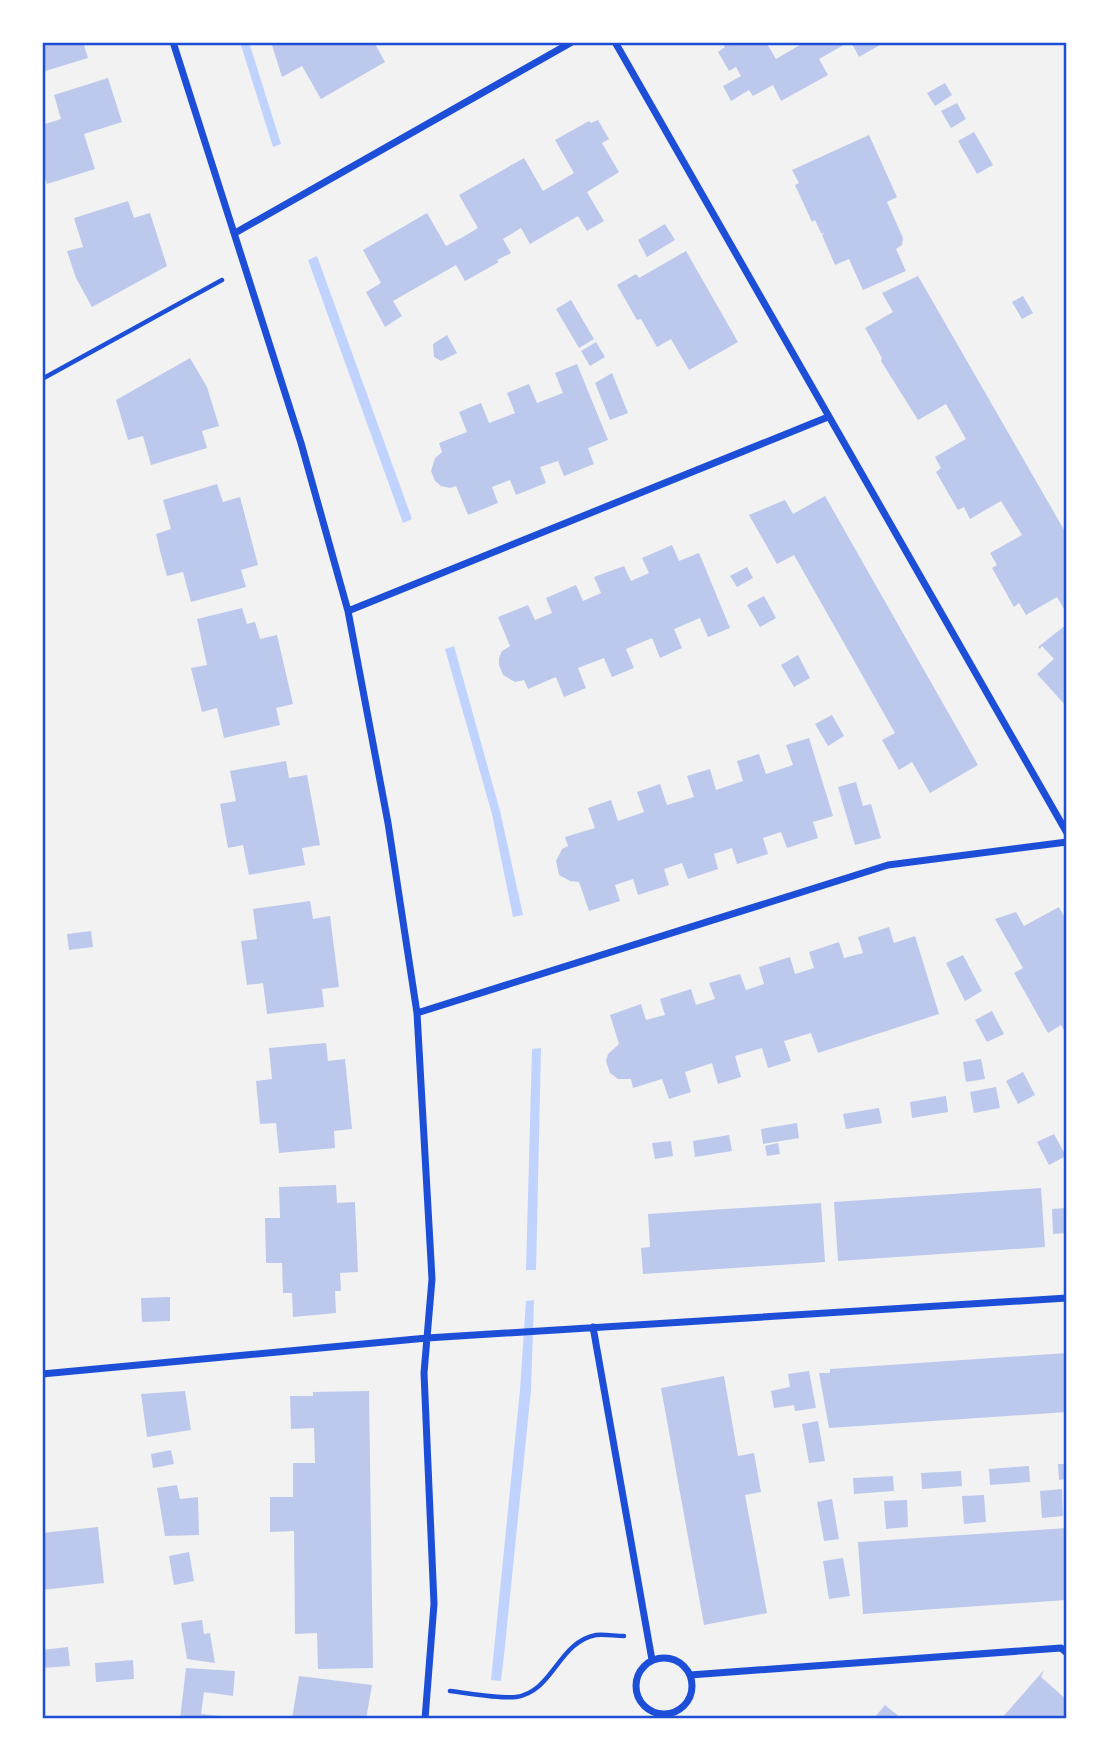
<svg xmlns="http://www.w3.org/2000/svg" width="1109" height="1761" viewBox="0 0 1109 1761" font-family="'Nunito Sans',sans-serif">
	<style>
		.water { fill: #bfd3fe }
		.building { fill: #bdc9ec }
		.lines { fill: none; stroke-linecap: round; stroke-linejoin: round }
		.path { stroke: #1d4ed8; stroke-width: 4.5 }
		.minor { stroke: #1d4ed8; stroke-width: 7 }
		.neatline { fill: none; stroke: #1d4ed8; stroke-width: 2.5 }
	</style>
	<rect width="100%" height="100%" fill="#f2f2f2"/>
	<path class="water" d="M240,42H249L281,144L273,147Z
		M317,256L412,519L403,523L308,260Z
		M454,646L500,811L523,915L513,917L492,814L445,649Z
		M541,1048L536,1270H526L532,1049Z
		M534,1300L531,1390L504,1655L501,1681L491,1680L520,1390L526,1301Z"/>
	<path class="building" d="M42,42H83L88,58L42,72Z
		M271,42H374L385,62L321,99L302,66L282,77Z
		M727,42H766L776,59L805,42H849L819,59L828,75L781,101L773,85L753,96L749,90L731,101L723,86L741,76L736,67L729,71L718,52L725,47L723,44Z
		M851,42H885L859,57Z
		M108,78L122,122L84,134L95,169L47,184L42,168V125L61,119L54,95Z
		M945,83L952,95L935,106L927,93Z
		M957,103L966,119L951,128L941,111Z
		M598,120L609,139L602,143L619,172L587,192L604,221L587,231L578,216L530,244L521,228L503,239L511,253L497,260L499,262L465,281L456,265L393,301L402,316L385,327L366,292L381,283L363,250L427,213L446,246L463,237L478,228L459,195L524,158L543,191L574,173L555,140L589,121L591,123Z
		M974,132L993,165L977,174L958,141Z
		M869,135L897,197L887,202L903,238L902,245L896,249L906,271L863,290L849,259L835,265L822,235L824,234L821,233L815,220L812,222L795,185L799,183L792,170Z
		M128,201L134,218L150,213L167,266L92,307L76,278L67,251L83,247L74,218Z
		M665,224L675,240L647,257L638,240Z
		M686,251L738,342L689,370L671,339L657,347L641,319L637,320L617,285L636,274L639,278Z
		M918,276L1067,535V614L1057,597L1026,615L1019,603L1014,607L992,568L997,565L990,553L1022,535L1001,501L970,519L964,507L958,510L936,472L941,468L935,457L966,439L946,404L918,420L881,361L882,358L865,328L893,312L882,293Z
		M1023,296L1033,313L1022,319L1012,302Z
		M571,300L594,339L579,348L556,309Z
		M447,335L457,353L441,361L434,357L433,344Z
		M596,342L605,357L590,366L581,351Z
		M190,358L207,387L219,426L202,431L207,448L151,465L143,436L128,440L116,400Z
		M577,364L608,440L588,448L594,464L564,476L558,461L540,467L546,483L516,495L510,480L492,487L498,503L468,515L456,486L450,488L441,486L435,481L431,471L435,458L442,452L439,443L467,432L459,412L481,403L489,423L515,413L507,393L529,384L537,403L563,393L555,373Z
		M612,373L628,413L610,420L595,383Z
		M217,484L223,502L240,497L258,565L241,570L246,587L191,602L183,572L167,576L161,555L156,534L171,529L163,500Z
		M825,496L978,765L930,793L912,762L899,770L882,740L895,733L794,555L777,564L749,515L785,500L793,514Z
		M672,545L679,561L699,553L730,628L708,637L700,618L674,629L682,648L660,658L652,638L626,649L634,668L612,677L604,658L578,668L586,688L564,697L556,677L528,689L524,680L515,682L503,675L499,665V658L502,651L510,646L498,617L528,605L535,620L552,613L546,598L576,585L583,601L601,593L594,577L624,566L631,581L649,573L642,558Z
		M747,567L753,578L737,587L730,576Z
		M764,596L776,618L760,627L747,605Z
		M242,608L247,624L255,622L260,639L277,635L293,704L276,708L280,725L224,738L217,708L202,712L191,668L207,665L197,619Z
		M1067,624V707L1037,674L1054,659L1042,646L1040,649L1038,647Z
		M798,655L810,678L794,687L781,665Z
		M832,715L844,736L828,746L815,724Z
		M809,738L833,816L813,822L818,838L787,848L781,832L763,838L768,854L737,864L732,848L714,854L718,869L688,879L682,863L664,869L669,885L638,895L633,879L615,885L620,901L589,911L579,882L570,881L559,875L556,861L562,849L568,846L565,837L595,828L588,808L611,800L618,821L644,812L637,792L660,784L667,805L694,797L687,776L710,769L716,790L743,781L737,761L759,754L766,774L793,765L786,745Z
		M286,761L289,778L307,775L320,845L302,848L305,865L249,875L243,845L228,848L220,804L236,801L230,771Z
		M856,782L863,806L871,804L881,838L855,845L838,787Z
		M310,901L313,919L330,916L339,987L322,989L324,1007L267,1014L263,983L247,985L241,941L257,939L253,909Z
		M1059,907L1067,922V1035L1061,1025L1048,1033L1014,973L1023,968L995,919L1016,912L1024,926Z
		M889,927L894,943L915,936L939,1014L818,1053L811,1033L784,1041L791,1061L768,1068L762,1048L735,1056L741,1077L718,1084L712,1063L685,1072L691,1092L669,1099L662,1079L633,1088L631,1079H618L610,1073L606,1061L608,1054L619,1044L610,1015L641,1004L646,1020L665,1015L660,999L691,989L696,1005L715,999L709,983L740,974L746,990L764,984L759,967L790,957L795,974L814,968L809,952L839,942L844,958L863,953L858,937Z
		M91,931L93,947L69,950L67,934Z
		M963,955L982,991L965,1001L946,963Z
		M992,1011L1004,1034L987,1042L975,1020Z
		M326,1043L328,1061L345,1059L352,1129L334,1131L335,1148L279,1153L276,1123L260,1124L256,1081L272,1079L269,1048Z
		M981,1059L985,1079L966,1082L963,1062Z
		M1023,1072L1035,1095L1018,1104L1006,1081Z
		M996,1087L1000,1108L974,1113L970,1092Z
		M946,1096L948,1112L912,1118L910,1102Z
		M879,1108L882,1123L846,1129L843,1114Z
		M797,1123L799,1138L763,1144L761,1129Z
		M1054,1134L1066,1156L1049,1165L1037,1142Z
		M729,1135L732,1151L695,1157L693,1141Z
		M671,1141L673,1156L655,1159L652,1143Z
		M778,1143L780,1154L767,1156L765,1146Z
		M336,1185L337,1203L355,1202L358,1272L340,1273L341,1291H335L336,1313L293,1317L292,1293H283L282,1263H266L265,1218H280L279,1187Z
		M1041,1188L1045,1247L838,1261L834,1202Z
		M821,1203L825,1262L643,1274L641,1248L650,1247L648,1214Z
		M1067,1208V1233L1053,1234L1052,1209Z
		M170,1297V1321L142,1322L141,1298Z
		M1067,1353V1412L829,1428L819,1373H830V1369Z
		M809,1371L816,1408L795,1411L794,1405L774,1408L771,1391L790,1387L788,1374Z
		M724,1376L738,1456L754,1453L761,1492L745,1495L767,1613L704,1625L661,1388Z
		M185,1391L191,1430L147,1437L141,1394Z
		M369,1391L373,1668L318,1669L317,1633L295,1634L294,1531L270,1532V1497H293V1463H315L314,1428L291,1429L290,1396H313V1392Z
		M818,1421L825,1461L809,1463L802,1424Z
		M171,1450L174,1464L153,1468L151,1454Z
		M1058,1464H1067V1479L1059,1480Z
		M1029,1466L1030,1482L990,1485L989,1469Z
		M961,1471L962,1486L922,1489L921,1473Z
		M893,1476L894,1491L854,1494L853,1478Z
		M177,1485L180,1499L198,1497L199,1535L165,1536L157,1488Z
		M1062,1489L1063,1516L1042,1518L1040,1491Z
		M984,1495L986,1522L964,1524L962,1496Z
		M832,1499L839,1539L824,1541L817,1502Z
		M907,1500L908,1527L886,1529L884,1501Z
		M98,1527L104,1583L42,1590V1533Z
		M1067,1528V1600L863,1614L858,1542Z
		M189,1552L194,1581L174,1585L169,1556Z
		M843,1558L850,1596L829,1599L823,1561Z
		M202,1620L204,1634L210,1633L215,1663L187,1659L181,1623Z
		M68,1647L70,1666L42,1668V1650Z
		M133,1660L134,1679L96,1682L95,1663Z
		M186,1668L235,1671L233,1696L204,1692L201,1714L221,1716V1719H180Z
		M1044,1670L1041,1677L1067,1700V1719H1001Z
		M299,1676L372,1685L366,1719H292Z
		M885,1705L902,1719H877L875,1717Z"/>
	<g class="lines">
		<path class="path" d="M42,379L222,280
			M450,1691C468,1693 500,1699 516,1697C553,1692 558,1642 596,1635C605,1634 615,1636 624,1636"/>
		<path class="minor" d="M173,42L301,443L348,611L388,823L417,1013L432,1279L424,1373L434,1604L425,1719
			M615,42L1067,833
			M235,233L572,42
			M348,611L828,417
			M417,1013L888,865L1067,842
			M593,1327L652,1660
			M42,1374L427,1338L1067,1298
			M636 1686a28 28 0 1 1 56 0a28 28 0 1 1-56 0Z
			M690,1675L1061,1648L1067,1653"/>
	</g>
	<rect width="1109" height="1761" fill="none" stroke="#ffffff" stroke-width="88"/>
	<rect x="44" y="44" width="1021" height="1673" class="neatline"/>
</svg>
